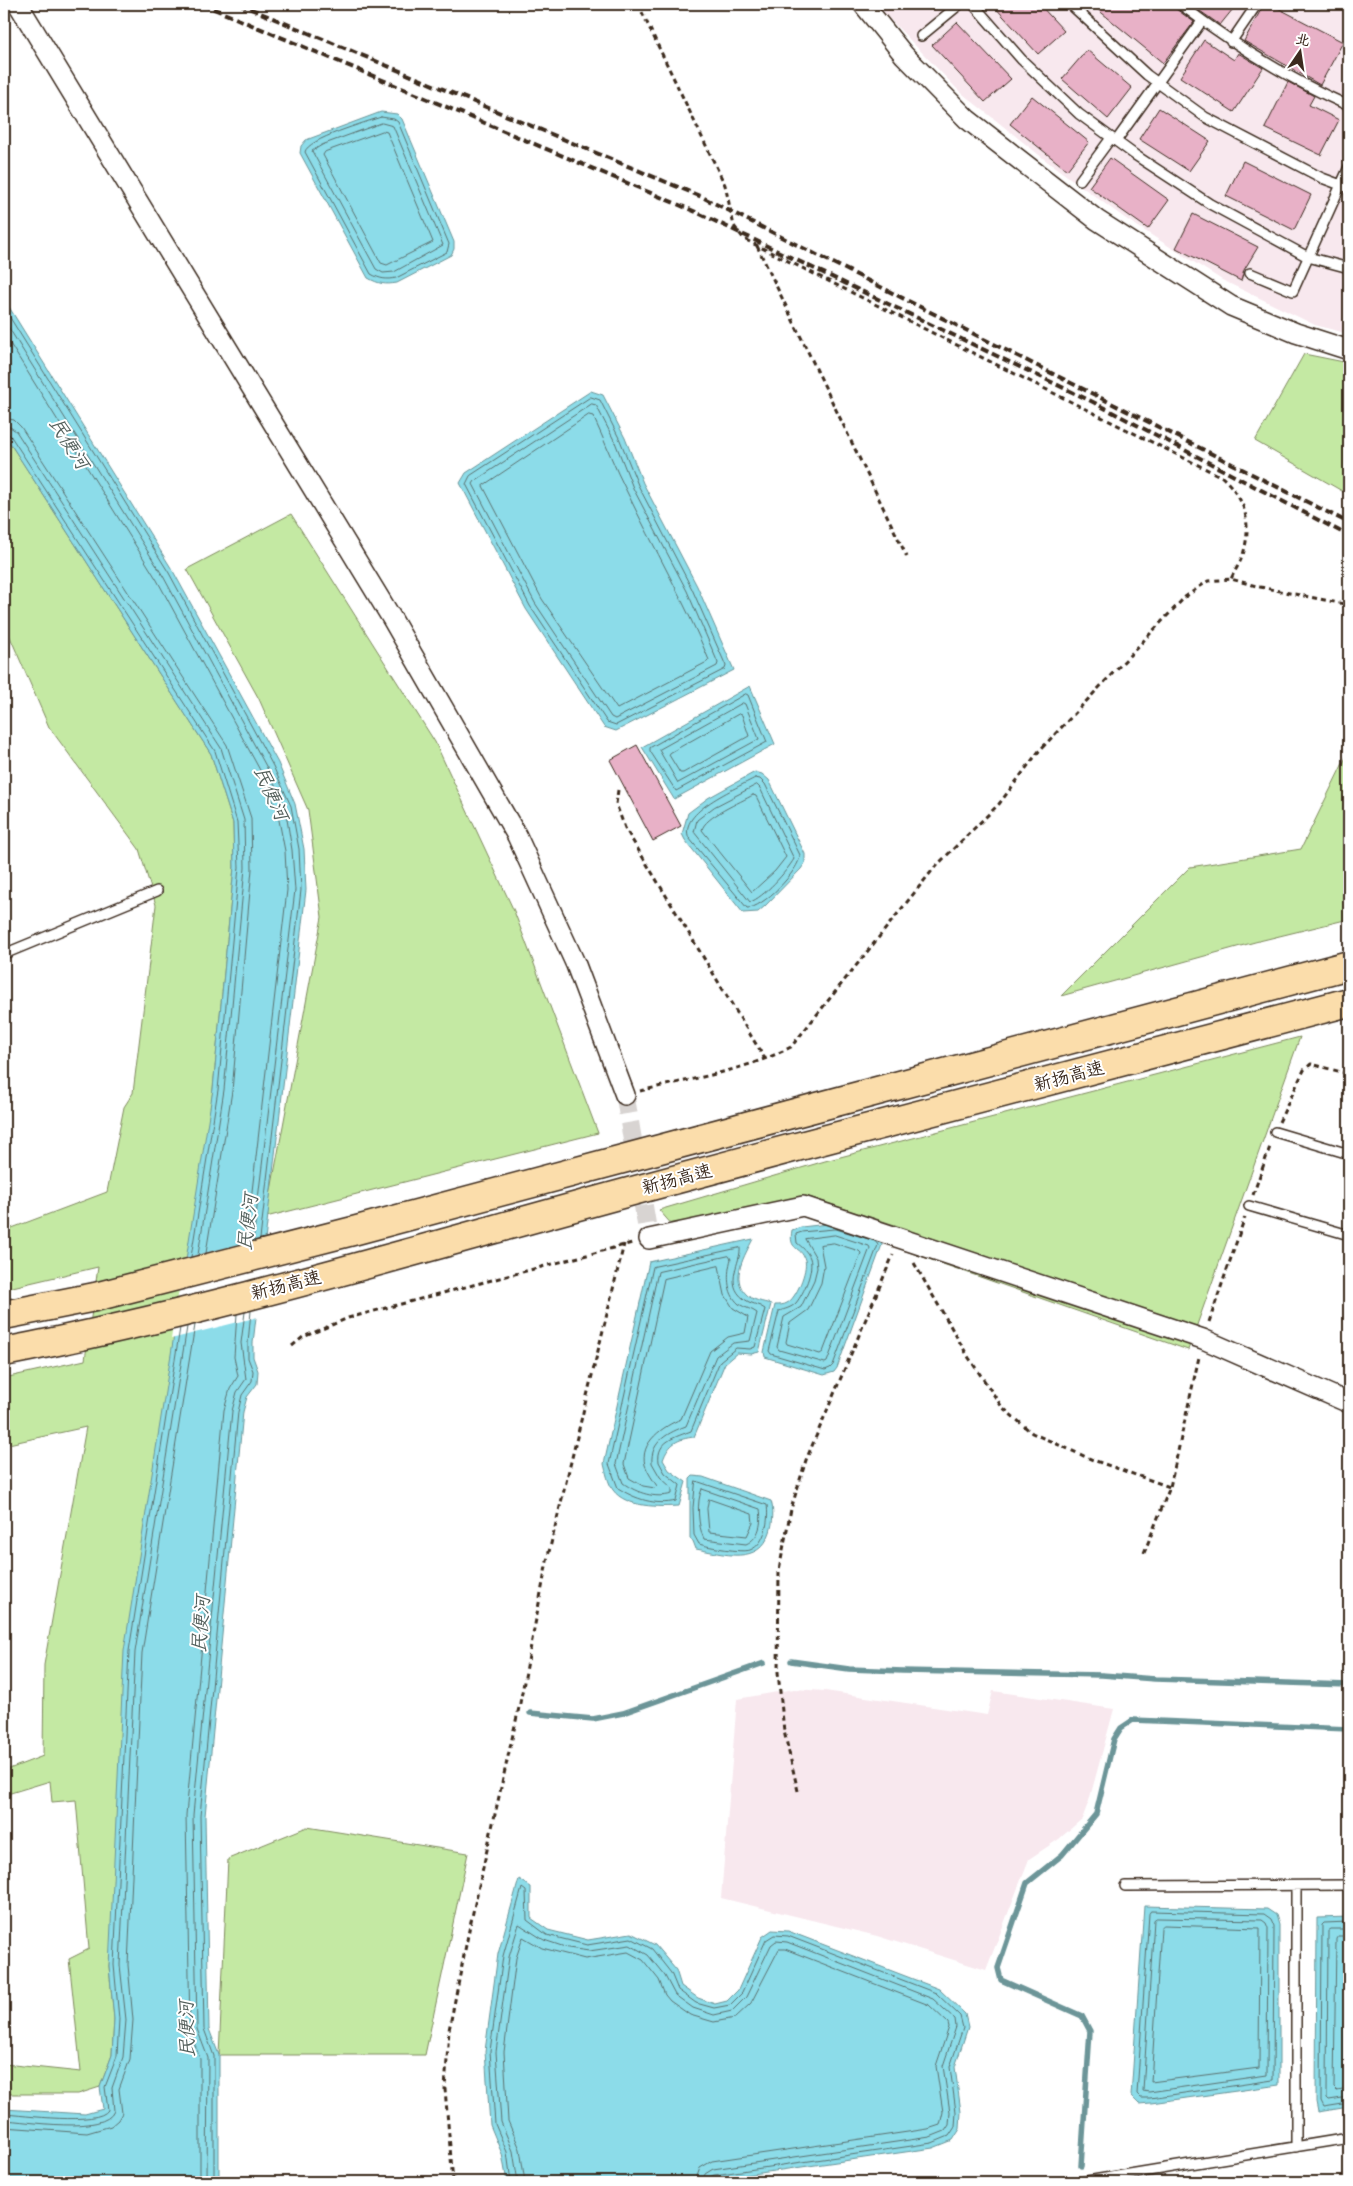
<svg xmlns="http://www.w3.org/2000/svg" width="1353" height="2186" viewBox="0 0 1353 2186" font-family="Sriracha,'LXGW WenKai TC',sans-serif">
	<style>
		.built { fill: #f8e8ee }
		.green { fill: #c4e9a3; stroke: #808a60 }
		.water { fill: #8cdce9; stroke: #6c9598 }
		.pier { fill: #fff }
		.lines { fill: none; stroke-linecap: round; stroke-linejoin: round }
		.shore { stroke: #5b716f; stroke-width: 1 }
		.stream { stroke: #6c9598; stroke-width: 5.5 }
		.building { fill: #e8b1c7; stroke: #3b2a1e }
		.street-tunnel { stroke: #d8d4d2; stroke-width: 19; stroke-dasharray: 19 9; stroke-linecap: butt }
		.lane-casing { stroke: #3b2a1e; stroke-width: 12 }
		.street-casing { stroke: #3b2a1e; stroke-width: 22 }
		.highway-casing { stroke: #3b2a1e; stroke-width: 31 }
		.path { stroke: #3b2a1e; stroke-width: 3; stroke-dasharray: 5 4; stroke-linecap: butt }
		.lane { stroke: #fff; stroke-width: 9 }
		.street { stroke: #fff; stroke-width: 19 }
		.highway { stroke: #fbddab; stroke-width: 28 }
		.rail { stroke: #3b2a1e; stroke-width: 4; stroke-dasharray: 8 4; stroke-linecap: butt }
		.labels { text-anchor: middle; stroke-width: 4; stroke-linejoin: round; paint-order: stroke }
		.street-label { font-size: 18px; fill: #3b2a1e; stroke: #fff }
		.water-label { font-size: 19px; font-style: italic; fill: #535f5b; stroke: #fff }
	</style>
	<rect width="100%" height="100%" fill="#fff"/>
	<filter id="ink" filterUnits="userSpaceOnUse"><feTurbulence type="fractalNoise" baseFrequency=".02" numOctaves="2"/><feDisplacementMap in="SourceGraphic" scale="10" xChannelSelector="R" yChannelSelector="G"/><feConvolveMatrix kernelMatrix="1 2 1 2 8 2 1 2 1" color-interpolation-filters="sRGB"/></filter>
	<g filter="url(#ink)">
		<path class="built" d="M878,4H1349V334L1315,325L1222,280L1126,219L1048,162L959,91L885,14Z
			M794,1689L825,1691L987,1715L993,1691L1114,1709L1089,1801L1082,1819L1059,1839L1029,1859L986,1970L877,1936L721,1898L737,1699Z"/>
		<path class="green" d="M1304,354L1349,363V495L1255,441Z
			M4,434L211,754L233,823L234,867L213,1089L109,1966L114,2019L112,2055L100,2087L78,2094H4V2064L81,2072L69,1959L89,1949L76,1800L52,1802L50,1781L4,1795V1771L43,1756L44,1665L86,1427L4,1445V1378L85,1360L98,1267L4,1289V1231L107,1192L124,1107L133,1093L156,905L139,849L49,727L4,623Z
			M291,514L435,742L514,911L598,1133L266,1217L322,917L308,810L259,699L187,569Z
			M1349,751V919L1255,942L1061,996L1190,867L1301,849Z
			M1300,1037L1188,1350L903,1250L907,1229L806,1196L673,1226L659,1210L825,1161Z
			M307,1827L468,1853L425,2055H219L228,1859Z"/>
		<path class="water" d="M381,112L397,114L402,119L454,242V249L451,255L397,283C385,285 379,284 368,278L300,153L301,146L306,140Z
			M4,299L173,571L278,763L295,804L304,849L306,890L253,1343V1357L258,1371L257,1384L247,1397L243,1412L205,1816L209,2029L219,2055V2182H4V2109L85,2114L103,2109L100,2087L112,2055L114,2019L109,1966L124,1651L213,1089L234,867L233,823L211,754L4,434Z
			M591,391L603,395L625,438L643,483L697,586L734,670L616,731L604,727L526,609L460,483L466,473Z
			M750,686L775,744L674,799L642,747Z
			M755,772L762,774L769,780L805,854V863L801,869L765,906L758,912L743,913L685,840L682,834L688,813L708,798Z
			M828,1224L883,1242L837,1368L834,1372L824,1375L765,1357L764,1352L775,1305C779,1305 784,1305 787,1303C796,1299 808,1270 805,1260C801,1245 788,1252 792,1230L801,1227Z
			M753,1239C745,1255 730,1278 746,1294C751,1300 764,1302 771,1304L759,1352L751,1354L737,1353L725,1363L694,1437C678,1439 669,1443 663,1460L669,1470L686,1482L679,1506C660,1507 626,1508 613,1490C608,1483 606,1472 604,1464L649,1262Z
			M693,1476L703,1477L771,1501C774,1510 773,1523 770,1532C759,1566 724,1554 696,1549L693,1541L690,1539V1479Z
			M519,1879L531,1887V1918L548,1930L588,1940L631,1933L655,1945L676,1970L681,1986L698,1998L715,2004L727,2001L738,1990L762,1937L772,1930L788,1931L939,1989L965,2014L968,2027L955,2067L961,2112L960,2129L953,2140L933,2148L698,2182H507L502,2154L490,2125L485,2051L498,1954Z
			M1144,1906L1267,1909L1276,1915L1279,1925V2085L1151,2103L1139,2104L1131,2096Z
			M1349,1917V2107L1318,2112L1316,2102L1317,1918Z"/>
		<path class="pier" d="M268,1237L258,1317L171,1339L184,1258Z"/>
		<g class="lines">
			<path class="shore" d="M381,117L394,119L398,122L449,244L447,252L396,278C386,280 380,279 371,274L305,152C307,139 367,122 381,117Z
				M382,123L393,126L443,245L394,272L383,273L376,269L312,151L322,145Z
				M383,131L387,132L433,242L387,265L381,263L323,155L325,152Z
				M4,308L169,573L273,766L291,806L299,849L301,890L260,1239
				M4,320L163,576L267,768L285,807L292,850L295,890L253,1241
				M4,334L157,580L261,772L277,810L285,851L287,890L246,1243
				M591,397L600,400L620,440L638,485L692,589L726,666L725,669L616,725L607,722L530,606L466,484L470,476Z
				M592,404L596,405L615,442L633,488L687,591L718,663L717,666L615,719L611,717L535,603L473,484L475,481Z
				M589,415L593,416C605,441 614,467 627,492C654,548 685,602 709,660L707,662L617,709L542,599L483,486Z
				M4,418L14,420L21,427L227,745L251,818L252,869L232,1091L206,1253
				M4,426L10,427L16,431L221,748L244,820L245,868L224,1090L198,1255
				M4,432L10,435L215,751L237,822L239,867L218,1090L191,1257
				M746,694L748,695L767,742L676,791L650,751V748Z
				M743,703L745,704L759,739L678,783L659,750Z
				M739,714L742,715L749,736L683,773H680L669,755L670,753Z
				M755,778L760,779L765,784L800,855C800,870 762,909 747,908L689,838C677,812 737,788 755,778Z
				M757,785L760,788L794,859C787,871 763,898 750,902L694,832L697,820L714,807Z
				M753,795L756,796L786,857L775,871L752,892L702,830C704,817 741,802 753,795Z
				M836,1229L875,1241L878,1245L833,1365L830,1368L825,1370L771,1354L769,1351L779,1311C785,1309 791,1308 796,1303C804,1293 814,1270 810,1258C807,1251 802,1247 797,1243L796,1234L802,1232Z
				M835,1235L869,1246L870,1248L827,1362L825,1363L779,1350L777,1347L784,1317L801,1307L814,1280L817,1268L816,1258L805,1239Z
				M834,1243L859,1251L861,1253L823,1352L820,1354L787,1344L786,1342L790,1323L808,1310L821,1283L824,1266L820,1245Z
				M740,1248C742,1261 723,1283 744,1299C750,1304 759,1304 765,1309L755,1347L750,1349L736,1348L720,1361L691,1431C676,1437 656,1441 659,1462L665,1473L680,1485L676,1501C656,1506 635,1499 618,1488L609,1464L653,1267Z
				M729,1256L731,1259C727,1273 726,1293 739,1304C745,1308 752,1309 757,1313L750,1341L733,1343L716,1356L686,1426C670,1432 650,1441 652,1463L660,1477L672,1488V1494C655,1499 637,1493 623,1483L616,1464L658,1272Z
				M719,1266L725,1295L733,1308L748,1317L745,1333L728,1337L710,1351L681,1419C664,1426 639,1442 645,1465C648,1473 653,1480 657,1486L655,1488L643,1486L629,1478L624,1464L664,1279Z
				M696,1481L767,1505C769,1519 766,1544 750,1550C742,1553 708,1547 699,1544L694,1535L693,1508Z
				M702,1489L760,1509C762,1522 760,1538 746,1544L704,1539C698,1527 696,1501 702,1489Z
				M709,1499L752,1514L753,1523L747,1536L709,1532L707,1509Z
				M1151,1911L1264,1914L1271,1919L1274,1926L1273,2080L1150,2098H1141L1137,2094L1149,1914Z
				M1157,1918L1262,1920L1266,1923L1268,1928L1267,2075L1149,2092L1143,2091L1154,1920Z
				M1349,1922L1324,1923L1322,1925L1321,2101L1324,2107L1349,2103
				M1164,1925L1260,1928L1259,2068L1151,2082L1161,1928Z
				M1349,1929H1331L1328,1931L1327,2098L1329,2100L1349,2097
				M1349,1936H1338L1336,1939L1334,2088L1337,2091L1349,2089
				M4,2114C22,2115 99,2126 108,2110L105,2087L117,2056L119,2019L114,1965L129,1651L180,1328
				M4,2120C26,2121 105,2135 114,2111L112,2088L123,2057L126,2020L120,1965L135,1652L187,1327
				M4,2127L87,2133L111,2126L118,2120L122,2113L119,2089L130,2059L133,2020L128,1965L142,1653L195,1325
				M200,2182V2059L190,2030L186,1815L224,1410L230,1389L238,1376L234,1357L237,1314
				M207,2182L208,2058L197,2029L193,1815L232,1411L237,1392L246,1379L241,1343L245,1312
				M214,2182V2056L204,2029L200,1816L238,1412L242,1395L252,1381L253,1371L248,1358V1343L251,1311
				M511,2182L507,2152L495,2124L490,2051L503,1956L522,1888L526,1891L527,1920L547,1935L587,1945L631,1938L652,1949L671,1973L678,1990L696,2003L714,2008L730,2005L742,1993L766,1940L774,1935L788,1936L936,1993L960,2016L963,2028L950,2067L956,2112L955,2127L949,2136L932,2143L714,2175L710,2177L709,2182
				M518,2182L513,2151L501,2122L496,2052L509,1957L519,1924L544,1940L568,1948L589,1951L630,1945L648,1955L665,1976L675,1995L693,2008L714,2015L732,2011L746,1997L771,1945L776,1941L787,1942L933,1999L955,2019L956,2027L943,2066L950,2112L949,2125L945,2131L930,2137L713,2169L705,2174L703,2182
				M525,2182L520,2149L508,2121L504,2052L516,1958L523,1937L542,1948L585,1959L628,1952L643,1960L659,1980L665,1995L670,2001L690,2015L714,2022L735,2018L751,2003L779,1949H785L929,2005L948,2023L949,2027L936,2066L943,2112L940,2125L928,2129L712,2161L700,2168L695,2182"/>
			<path class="stream" d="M791,1661L849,1669L903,1671L1102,1675L1155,1679L1349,1685
				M530,1713L593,1719L623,1713L764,1663
				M1081,2166L1090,2031L1082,2016L1001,1980L998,1968L1027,1883L1062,1855L1096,1814L1114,1739L1121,1728L1133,1720L1349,1729"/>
		</g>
		<path class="building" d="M992,4H1039L1064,31L1038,54Z
			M1091,4H1174L1176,9L1194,22L1163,63Z
			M1190,4H1237L1220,25Z
			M1264,4H1270L1343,42L1320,85L1244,41Z
			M957,22L1011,79L985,102L932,45Z
			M1204,40L1234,60L1238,53L1263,68L1234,112L1180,77Z
			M1087,50L1132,88L1108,119L1062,79Z
			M1288,82L1314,96L1309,105L1339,120L1321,155L1265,128Z
			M1032,96L1089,142L1067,170L1010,124Z
			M1159,108L1210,141L1189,171L1139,139Z
			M1110,158L1169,200L1148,229L1089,187Z
			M1243,161L1311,195L1294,230L1226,196Z
			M1193,214L1258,247L1244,270L1241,281L1176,248Z
			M637,745L681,826L653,841L610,760Z"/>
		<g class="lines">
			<path class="street-tunnel" d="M625,1095L649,1239"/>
			<defs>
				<path id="lane" d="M973,4L1022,60L1079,114L1135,155L1210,204L1308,257L1349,268
					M1070,4L1147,75L1205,117L1322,178L1349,188
					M1180,4C1234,45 1287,78 1349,106
					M921,36L960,4
					M1231,42L1257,4
					M1116,141L1202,21
					M1080,180L1111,138
					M1250,273L1293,291L1349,167
					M4,954L157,891
					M1275,1132L1349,1154
					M1249,1206L1349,1235
					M1125,1886L1349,1885
					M1296,2147V1886
					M1081,2182L1349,2138"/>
				<path id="street" d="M18,4L391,617L517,836L576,965L625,1095
					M863,4L904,55L967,119L1097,220L1231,306L1296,333L1349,350
					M649,1239L803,1206L1203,1339L1349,1403"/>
				<path id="highway" d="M4,1315L95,1297L353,1231L1349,965
					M4,1352C219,1310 429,1246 640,1189C876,1125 1113,1064 1349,1002"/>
			</defs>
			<use href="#lane" class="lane-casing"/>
			<use href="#street" class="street-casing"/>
			<use href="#highway" class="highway-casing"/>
			<path class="path" d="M638,4L725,185L734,226L744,239L1222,477C1244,497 1252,521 1244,551C1242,560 1235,570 1231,579
				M757,246L907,557
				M618,790L616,804L625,828L765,1059
				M640,1091C690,1079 745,1071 791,1047L935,867L999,804L1039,751L1185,597L1208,581L1231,579L1260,587L1349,605
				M1279,1122L1304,1070L1311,1064L1349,1074
				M1253,1195L1271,1144
				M914,1263L969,1358L1002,1407L1032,1433L1093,1460L1170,1487
				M1209,1322L1245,1217
				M292,1346L303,1337L348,1318L632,1243
				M1144,1553L1170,1487L1199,1357
				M798,1791L784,1731L778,1672L779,1570L791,1509L806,1460L893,1255
				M453,2182L445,2089L449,2030L469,1930L520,1703L548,1556L624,1244"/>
			<use href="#lane" class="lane"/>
			<use href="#street" class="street"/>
			<use href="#highway" class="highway"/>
			<path class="rail" d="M202,4L696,212L1091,401L1349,536
				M239,4L702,197L1349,523"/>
		</g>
	</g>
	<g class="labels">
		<g class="street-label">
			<text transform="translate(1069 1076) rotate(-15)" y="6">新扬高速</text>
			<text transform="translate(677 1179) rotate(-15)" y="6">新扬高速</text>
			<text transform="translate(286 1285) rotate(-14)" y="6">新扬高速</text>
		</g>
		<g class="water-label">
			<text transform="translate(70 443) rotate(58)" y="7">民便河</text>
			<text transform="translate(272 793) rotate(66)" y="7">民便河</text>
			<text transform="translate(247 1222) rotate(-83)" y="7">民便河</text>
			<text transform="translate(200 1624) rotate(-86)" y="7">民便河</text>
			<text transform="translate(186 2029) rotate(-92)" y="7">民便河</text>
		</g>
	</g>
	<rect width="1353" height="2186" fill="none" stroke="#fff" stroke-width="20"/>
	<rect x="10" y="10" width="1333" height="2166" fill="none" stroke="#3b2a1e" stroke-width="2" filter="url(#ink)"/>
	<g transform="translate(1300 52) rotate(13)" stroke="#ffffff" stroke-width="4" paint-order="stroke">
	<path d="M0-4L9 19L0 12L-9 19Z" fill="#3b2a1e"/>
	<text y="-8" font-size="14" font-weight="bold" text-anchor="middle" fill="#3b2a1e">北</text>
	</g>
</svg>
